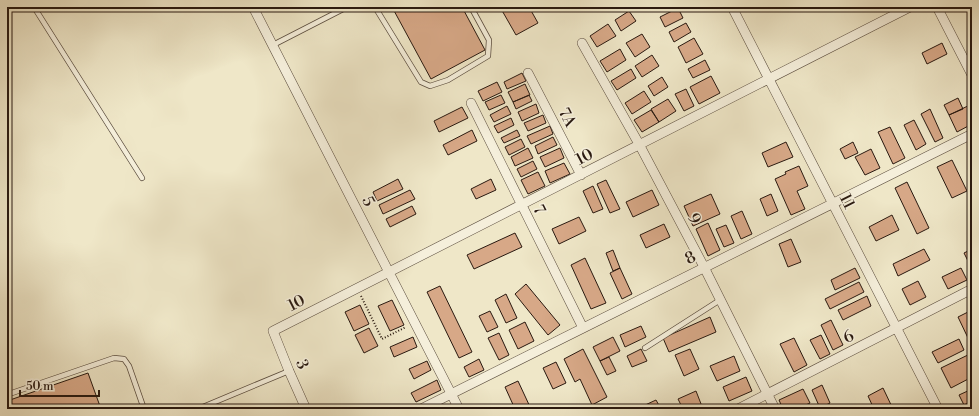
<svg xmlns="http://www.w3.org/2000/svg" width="979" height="416" viewBox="0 0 979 416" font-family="'Libre Bodoni',serif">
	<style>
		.building { fill: #d7a887; stroke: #291910 }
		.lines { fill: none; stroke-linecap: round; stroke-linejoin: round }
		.lane-casing { stroke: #5a4c3e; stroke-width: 6 }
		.street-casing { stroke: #5a4c3e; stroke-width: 10 }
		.path { stroke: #291910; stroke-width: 2; stroke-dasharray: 1 2; stroke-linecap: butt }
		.lane { stroke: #f5efdb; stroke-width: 4.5 }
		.street { stroke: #f5efdb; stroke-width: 9 }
		.labels { text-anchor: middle; stroke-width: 3; stroke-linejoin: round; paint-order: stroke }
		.street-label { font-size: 16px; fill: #291910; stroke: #f5efdb }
	</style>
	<rect width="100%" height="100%" fill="#efe7c8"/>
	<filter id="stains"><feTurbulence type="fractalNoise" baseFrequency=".005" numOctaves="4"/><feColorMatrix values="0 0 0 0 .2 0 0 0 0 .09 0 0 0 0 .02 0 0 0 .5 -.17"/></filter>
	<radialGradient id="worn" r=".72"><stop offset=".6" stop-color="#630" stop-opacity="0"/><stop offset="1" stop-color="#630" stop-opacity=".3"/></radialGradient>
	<path class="building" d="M392,7H462L485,50L431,79Z
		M500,7H529L538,23L516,35Z
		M678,8L683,18L665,27L660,17Z
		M629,11L636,21L621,31L615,20Z
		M686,23L691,32L674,42L669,32Z
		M608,24L616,36L597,47L590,36Z
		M642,34L650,47L635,57L626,43Z
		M694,38L703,54L686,63L678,47Z
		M942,43L947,54L927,64L922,53Z
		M620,49L626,60L607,72L600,61Z
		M652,55L659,66L642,77L635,66Z
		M705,60L710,70L693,78L688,69Z
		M631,69L636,78L617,90L611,81Z
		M522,73L526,81L507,89L504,82Z
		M711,76L720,93L699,104L690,87Z
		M662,77L668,87L654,96L648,86Z
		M497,82L502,92L483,101L478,91Z
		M525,84L530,95L513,102L508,92Z
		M686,89L694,106L684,111L675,94Z
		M644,91L651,102L632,114L625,103Z
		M501,95L505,103L489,110L485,102Z
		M529,95L532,101L516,109L513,102Z
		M958,98L963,109L949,115L944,105Z
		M668,99L676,111L659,122L651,109Z
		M536,104L539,113L522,121L518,112Z
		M972,104V124L957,132L949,115Z
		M507,106L511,114L494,122L490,115Z
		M462,107L468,118L439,132L434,121Z
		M930,109L943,138L935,142L921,114Z
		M651,110L659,122L642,132L634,120Z
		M543,115L546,123L528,131L524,123Z
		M511,118L514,125L498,133L494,126Z
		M914,120L926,144L916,150L904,125Z
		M550,126L553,134L531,144L527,136Z
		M890,127L905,158L893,164L878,132Z
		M472,130L477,141L448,155L443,145Z
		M517,130L520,136L504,143L501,138Z
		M553,137L557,145L538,154L535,146Z
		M521,139L525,147L509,155L505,147Z
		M786,142L793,157L768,167L762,153Z
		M853,142L858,153L845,159L840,149Z
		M528,148L533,158L515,166L511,157Z
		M560,148L564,158L545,167L540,157Z
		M871,149L880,168L865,175L855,157Z
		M952,160L967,191L952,198L937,167Z
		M533,161L537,169L521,177L517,169Z
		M564,163L570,174L550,183L545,171Z
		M799,166L808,186L797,191L805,209L791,215L775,179L786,174L785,172Z
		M538,172L545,186L528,194L521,180Z
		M398,179L403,189L377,201L373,192Z
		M491,179L496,190L476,199L471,189Z
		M606,180L620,209L610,213L597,184Z
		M907,182L929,228L917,234L895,188Z
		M593,186L603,209L593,213L583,191Z
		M410,190L415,199L383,214L379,205Z
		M652,190L659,205L633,217L626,202Z
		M711,194L720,214L693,226L684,206Z
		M771,194L778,211L767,216L760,199Z
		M412,206L416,214L390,227L386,219Z
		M742,211L752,234L741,239L731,216Z
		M892,215L899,230L876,241L869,227Z
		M579,217L586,231L559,244L552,229Z
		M708,223L720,250L708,256L696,229Z
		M664,224L670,237L646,248L640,235Z
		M726,225L734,243L724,247L716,229Z
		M515,233L522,247L474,269L467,255Z
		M791,239L801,262L788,267L779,244Z
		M924,249L930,260L898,276L893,264Z
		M972,249V269L964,253Z
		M613,250L620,268L613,271L606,253Z
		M585,258L606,303L591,309L571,265Z
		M620,268L632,294L622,299L610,273Z
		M855,268L860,278L835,290L831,280Z
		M961,268L967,280L948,289L942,277Z
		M918,281L926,297L910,305L902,289Z
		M859,282L864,292L830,309L825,299Z
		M526,284L560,325L548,335L515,294Z
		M440,286L472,352L459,358L427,292Z
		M506,294L517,318L506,323L495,300Z
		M867,296L871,306L843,320L838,310Z
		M392,300L404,325L390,331L378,306Z
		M360,305L369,324L354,331L345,312Z
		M972,310V335L968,338L958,317Z
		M490,311L498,327L487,332L479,316Z
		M710,317L716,332L669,352L663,338Z
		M831,320L843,345L833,350L821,325Z
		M525,322L534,341L518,349L509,330Z
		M641,326L646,337L625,347L620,335Z
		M369,328L378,346L364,353L355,335Z
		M499,333L509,355L499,360L488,338Z
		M821,335L830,354L820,359L810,340Z
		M413,337L417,347L394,357L390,347Z
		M613,337L620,351L600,361L593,347Z
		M794,338L807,365L794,372L780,344Z
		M959,339L964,350L938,363L932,352Z
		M583,349L607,397L592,405L580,379L575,382L564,359Z
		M641,349L647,361L632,367L627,356Z
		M690,349L699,369L684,376L675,355Z
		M972,353V377L951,388L941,368Z
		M734,356L740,371L717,381L710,366Z
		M609,357L616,371L607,375L600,361Z
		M479,359L484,370L469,377L464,367Z
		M427,361L431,370L414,379L409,369Z
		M556,362L566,383L553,389L543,368Z
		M88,373L101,409H7V401Z
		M746,377L752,391L729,401L723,387Z
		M437,380L441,390L416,402L411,393Z
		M518,381L531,409H515L505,387Z
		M822,385L830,403L820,408L812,390Z
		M883,388L893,409H874L868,396Z
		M803,389L810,403L797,409H783L779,400Z
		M972,389V401L964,405L959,395Z
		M696,391L703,409H683L678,399Z
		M656,400L661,409H644L643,406Z"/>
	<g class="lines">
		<defs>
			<path id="lane" d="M34,7L142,178
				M375,7L421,82L430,86L448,80L488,56L489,40L471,7
				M273,45L347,7
				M645,348L720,300
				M9,394L114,358L124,359L129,366L144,409
				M198,409L289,371"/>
			<path id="street" d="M253,7L459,409
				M732,7L938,409
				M937,7L972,75
				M582,43L639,144L704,267L775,409
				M528,73L581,175
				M471,103L583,328
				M306,409L289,371L273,331L910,7
				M421,409L972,134
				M738,409L972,289"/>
		</defs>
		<use href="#lane" class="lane-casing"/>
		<use href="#street" class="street-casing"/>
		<path class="path" d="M361,296L382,339L406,327"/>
		<use href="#lane" class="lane"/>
		<use href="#street" class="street"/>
	</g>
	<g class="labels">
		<g class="street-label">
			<text transform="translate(568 117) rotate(63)" y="6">7A</text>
			<text transform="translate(584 156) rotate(-28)" y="6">10</text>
			<text transform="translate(369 201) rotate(63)" y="6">5</text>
			<text transform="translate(848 201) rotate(63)" y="6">11</text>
			<text transform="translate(540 209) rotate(64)" y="6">7</text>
			<text transform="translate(695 218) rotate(63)" y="6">9</text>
			<text transform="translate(690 257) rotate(-27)" y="6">8</text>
			<text transform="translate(296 302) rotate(-27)" y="6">10</text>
			<text transform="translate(848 336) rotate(-27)" y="6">6</text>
			<text transform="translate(303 364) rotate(67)" y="6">3</text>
		</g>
	</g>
	<rect width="979" height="416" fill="none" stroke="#efe7c8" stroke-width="24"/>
	<rect x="8" y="8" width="963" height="400" fill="none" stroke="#291910" stroke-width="2"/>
	<rect x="12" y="12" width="955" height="392" fill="none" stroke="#291910"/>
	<path d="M20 390v6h79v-6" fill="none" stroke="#291910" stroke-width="2"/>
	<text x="26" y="390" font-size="12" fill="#291910" stroke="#f5efdb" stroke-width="3" paint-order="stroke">50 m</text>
	<rect width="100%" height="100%" filter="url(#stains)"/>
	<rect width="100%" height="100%" fill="url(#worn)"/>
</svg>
